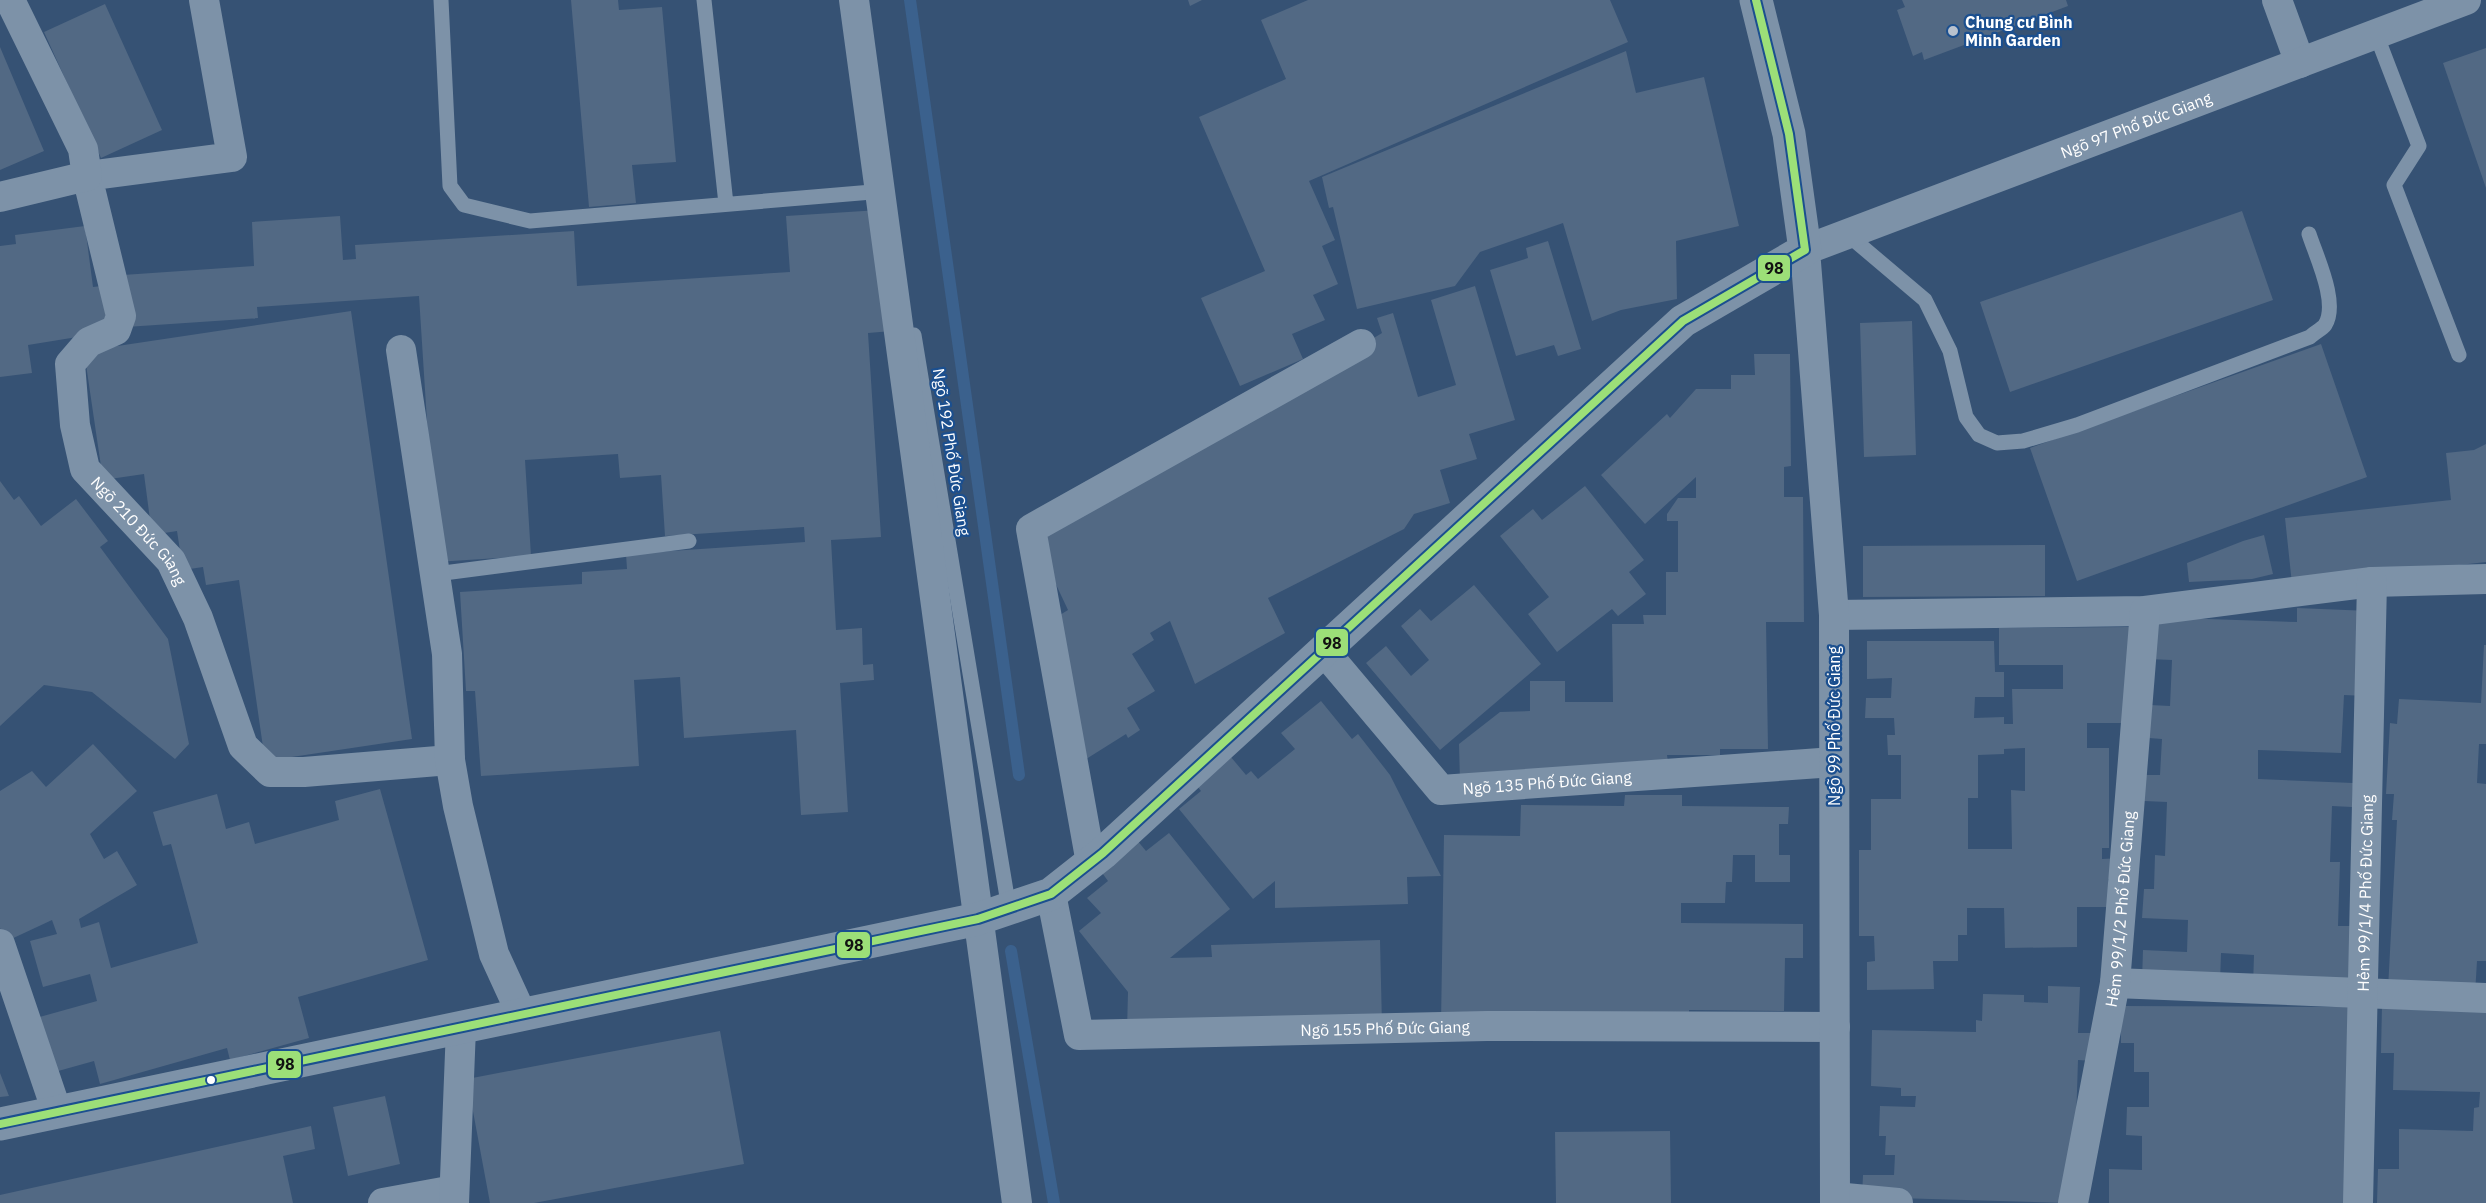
<svg xmlns="http://www.w3.org/2000/svg" width="2486" height="1203" viewBox="0 0 2486 1203" font-family="'IBM Plex Sans',sans-serif">
	<style>
		.lines { fill: none; stroke-linecap: round; stroke-linejoin: round }
		.stream { stroke: #3b618d; stroke-width: 12 }
		.building { fill: #526984; fill-rule: evenodd }
		.service { stroke: #7d92a8; stroke-width: 15 }
		.minor { stroke: #7d92a8; stroke-width: 30 }
		.tertiary { stroke: #7d92a8; stroke-width: 33 }
		.bus-1-casing { stroke: #1b4f8f; stroke-width: 12 }
		.bus-1 { stroke: #9cdf78; stroke-width: 8 }
		.poi-dot { fill: #b9c2ce; stroke: #1b4f8f; stroke-width: 2 }
		.bus-dot { fill: #fff; stroke: #1b4f8f; stroke-width: 2 }
		.labels { text-anchor: middle; stroke-width: 4.5; stroke-linejoin: round; paint-order: stroke }
		.poi-label { font-size: 16px; font-weight: bold; fill: #fff; stroke: #1b4f8f; text-anchor: start }
		.street-label { font-size: 16px; fill: #fff; stroke: #1b4f8f }
		.line-badge { stroke: #1b4f8f; stroke-width: 2 }
		.pale-badge-label { font-size: 16px; text-anchor: middle; font-weight: bold; fill: #111 }
	</style>
	<rect width="100%" height="100%" fill="#365274"/>
	<g class="lines">
		<path class="stream" d="M910,0L1019,775
			M1011,951L1054,1203"/>
	</g>
	<path class="building" d="M571,0H618L619,10L662,7L676,162L632,165L636,203L589,207Z
		M1188,0H1202L1190,6Z
		M1308,0H1610L1628,42L1309,181L1335,240L1322,246L1338,284L1313,295L1325,320L1292,334L1303,359L1240,386L1201,298L1265,271L1199,117L1286,79L1261,20Z
		M1902,0H2066L2068,6L1924,60L1922,52L1913,56L1897,10L1905,7Z
		M105,4L162,130L101,158L44,32Z
		M0,47L44,151L0,170Z
		M2486,48V188L2443,63Z
		M1626,51L1636,93L1704,77L1739,226L1676,241L1677,299L1621,310L1592,321L1563,223L1480,252L1455,286L1357,309L1333,207L1329,208L1322,177Z
		M879,210L892,331L868,333L881,537L831,540L836,630L862,628L863,665L873,664L874,680L840,683L848,812L801,815L796,730L684,738L680,677L634,680L639,766L481,776L475,691H466L460,592L582,584V572L627,569L626,554L805,542L804,527L665,536L661,475L620,478L618,454L525,460L531,556L436,562L419,296L257,307L258,318L126,327L123,275L254,266L252,222L340,216L343,260L356,259L355,245L574,231L577,286L790,272L786,216Z
		M2242,211L2273,300L2010,392L1980,302Z
		M85,226L93,287L102,286L108,332L28,345L32,373L0,377V246L16,244L15,235Z
		M1548,241L1581,349L1558,356L1554,345L1516,356L1490,270L1528,258L1526,248Z
		M1475,286L1515,420L1469,434L1477,459L1440,470L1450,503L1414,514L1404,529L1268,598L1285,633L1195,684L1170,621L1150,633L1154,640L1132,654L1155,691L1127,708L1140,730L1128,738L1126,734L1083,761L1055,618L1068,610L1044,559L1037,530L1310,377L1382,333L1377,318L1393,313L1418,397L1456,385L1431,300Z
		M351,311L412,739L265,761L239,580L206,585L203,567L183,570L177,531L152,535L144,474L103,480L84,351Z
		M1912,321L1916,455L1864,457L1860,323Z
		M2321,344L2367,477L2077,581L2030,448Z
		M1754,354H1790L1791,466L1784,467V497H1803L1804,622H1766L1768,749H1720V755H1667L1668,762L1460,782L1459,744L1500,712L1530,711V681H1565V702H1613L1612,624H1644L1643,615H1666V572H1678V521H1667V514L1678,498H1696V477L1645,524L1601,475L1667,414L1670,418L1696,389H1731V375H1755Z
		M2486,444V562L2292,584L2285,518L2451,500L2446,453L2474,450Z
		M0,481L14,500L19,496L41,526L76,499L108,541L100,547L168,639L189,744L175,759L92,692L44,685L0,726Z
		M1585,486L1644,560L1629,572L1646,594L1618,616L1612,609L1557,652L1528,614L1549,597L1500,536L1533,509L1542,520Z
		M2264,535L2273,574L2252,579L2189,582L2187,563L2243,541Z
		M2045,545V596L1863,597V546Z
		M1474,585L1541,664L1440,750L1366,663L1386,646L1411,676L1429,660L1401,626L1420,609L1431,621Z
		M2297,608L2370,611L2366,696L2344,695L2341,753L2258,750V779L2353,783L2352,807L2332,806L2330,862H2340L2338,926H2351L2355,990L2253,986L2254,955L2221,953L2220,982L2142,980L2143,950L2187,952L2188,920L2142,918L2144,889H2154L2155,855L2165,856L2167,802L2144,801L2145,775H2160L2162,739L2149,738L2150,705L2170,706L2172,660L2148,659L2149,617L2297,622Z
		M2129,627V723H2087V748H2109V848H2102V859L2121,858L2120,878L2108,879V907H2077V947L2005,948L2004,908H1967V935H1958V961H1933L1934,989L1867,990V962L1875,961L1874,936H1859V850H1871V799H1901V755H1888L1887,735H1895L1894,718H1865L1866,698H1891L1892,678L1867,679V641H1994L1995,672H2004V697H1975L1974,718L2004,717V724H2013L2012,689H2063V665H1999V628ZM2025,748V791L2011,790L2012,849H1968V798H1978V755L2004,754V749Z
		M2484,645H2486V744H2479L2477,783L2486,784V961H2477L2475,994L2388,989L2397,820H2392L2394,794H2386L2390,723L2397,724L2399,699L2481,703Z
		M1321,701L1352,739L1358,734L1390,775L1441,876L1407,877L1408,904L1275,908V881L1253,899L1179,809L1201,791L1191,778L1225,750L1246,775L1251,771L1258,779L1295,749L1281,733Z
		M93,744L137,791L90,834L104,859L117,851L137,885L79,919L81,928L99,922L111,968L198,943L171,844L163,846L153,812L217,794L226,829L249,822L255,844L339,820L335,801L380,789L428,960L298,997L309,1038L230,1060L227,1048L100,1084L94,1061L51,1073L36,1018L97,1001L90,974L43,987L30,941L57,934L52,920L7,941L0,928V791L32,771L46,787Z
		M1625,795H1682V806L1789,807L1788,824H1779V855H1790V882H1755V855H1733L1732,882H1726L1725,903H1681V923L1803,924V958H1785L1784,1011L1689,1010V1023H1441L1444,835L1520,836L1521,805L1624,806Z
		M1131,833L1146,851L1169,833L1230,909L1170,958L1212,957L1211,945L1380,940L1382,1025L1127,1030L1128,992L1079,931L1101,913L1087,898L1108,881L1100,870Z
		M2048,986L2080,987L2078,1033H2095L2094,1061L2078,1060L2074,1185L2066,1203L1862,1197L1863,1175H1894L1895,1155H1885L1886,1136H1879L1880,1106L1915,1107L1916,1096H1901V1088L1871,1086L1872,1030L1976,1032V1020L1982,1021L1983,994L2024,995V1002L2048,1003Z
		M2382,1005L2486,1007V1203H2377L2378,1169H2399V1129L2473,1131L2474,1108L2479,1107L2480,1092L2393,1090L2394,1053H2381Z
		M2121,1006L2355,1007L2344,1203H2109V1169L2142,1170V1136L2126,1135L2127,1107H2149V1072H2134V1043H2121Z
		M720,1031L744,1164L534,1203H490L467,1079Z
		M0,1073L9,1096L0,1097Z
		M385,1096L400,1164L348,1176L333,1107Z
		M311,1126L315,1149L283,1156L293,1203H0V1195Z
		M1670,1131L1671,1203H1556L1555,1132Z"/>
	<g class="lines">
		<path class="service" d="M441,0L450,186L464,205L530,221L884,191
			M704,0L726,204
			M2376,34L2419,146L2394,185L2459,355
			M1847,234L1925,300L1950,351L1966,417L1979,435L1997,443L2023,441L2077,425L2310,337C2314,333 2322,329 2325,325C2339,303 2316,256 2309,234
			M914,335L1009,909
			M436,574L689,541"/>
		<g class="minor">
			<path id="s1" d="M204,0L232,157L87,176L121,316L116,330L89,342L70,364L75,425L85,469L171,561L198,618L243,746L270,772H304L450,760"/>
			<path d="M854,0L1017,1203"/>
			<path d="M2277,0L2300,63"/>
			<path d="M0,197L87,176L83,149L10,0"/>
			<path d="M401,350L447,654L450,760L458,806L494,954L522,1015"/>
			<path d="M1834,615L2145,611L2372,582L2486,579"/>
			<path id="s2" d="M1324,651L1441,790L1834,762"/>
			<path d="M1091,863L1031,529L1361,344"/>
			<path id="s3" d="M1051,894L1079,1035L1487,1026L1835,1027"/>
			<path d="M0,944L57,1112"/>
			<path d="M2115,983L2486,998"/>
			<path d="M1835,1197L1898,1203"/>
			<path d="M383,1203L454,1190"/>
			<path d="M454,1203L461,1028"/>
			<path id="s4" d="M1835,1203L1834,615L1805,250L2466,0"/>
			<path id="s5" d="M2073,1203L2115,983L2145,611"/>
			<path id="s6" d="M2358,1203L2372,582"/>
		</g>
		<path class="tertiary" d="M0,1124L978,919L1051,894L1103,853L1683,321L1805,250L1789,134L1756,0"/>
		<defs>
			<path id="bus-1" d="M0,1124L978,919L1051,894L1103,853L1683,321L1805,250L1789,134L1756,0"/>
		</defs>
		<use href="#bus-1" class="bus-1-casing"/>
		<use href="#bus-1" class="bus-1"/>
	</g>
	<circle class="poi-dot" cx="1953" cy="31" r="6"/>
	<circle class="bus-dot" cx="211" cy="1080" r="5"/>
	<g class="labels">
		<g class="poi-label">
			<text x="1965" y="28">Chung cư Bình<tspan x="1965" dy="18">Minh Garden</tspan></text>
		</g>
		<g class="street-label">
			<text dy="6" stroke="none"><textPath href="#s4" startOffset="1308">Ngõ 97 Phố Đức Giang</textPath></text>
			<text transform="translate(952 452) rotate(81)" y="6">Ngõ 192 Phố Đức Giang</text>
			<text dy="6" stroke="none"><textPath href="#s1" startOffset="712">Ngõ 210 Đức Giang</textPath></text>
			<text transform="translate(1834 726) rotate(-90)" y="6">Ngõ 99 Phố Đức Giang</text>
			<text dy="6" stroke="none"><textPath href="#s2" startOffset="288">Ngõ 135 Phố Đức Giang</textPath></text>
			<text dy="6" stroke="none"><textPath href="#s6" startOffset="310">Hẻm 99/1/4 Phố Đức Giang</textPath></text>
			<text dy="6" stroke="none"><textPath href="#s5" startOffset="298">Hẻm 99/1/2 Phố Đức Giang</textPath></text>
			<text dy="6" stroke="none"><textPath href="#s3" startOffset="450">Ngõ 155 Phố Đức Giang</textPath></text>
		</g>
	</g>
	<g class="line-badge">
		<rect x="1757" y="254" width="34" height="28" rx="6" fill="#9cdf78"/>
		<rect x="1315" y="628" width="34" height="29" rx="6" fill="#9cdf78"/>
		<rect x="836" y="931" width="35" height="28" rx="6" fill="#9cdf78"/>
		<rect x="267" y="1050" width="35" height="29" rx="6" fill="#9cdf78"/>
	</g>
	<g class="pale-badge-label">
		<text x="1774" y="274">98</text>
		<text x="1332" y="649">98</text>
		<text x="854" y="951">98</text>
		<text x="285" y="1070">98</text>
	</g>
</svg>
